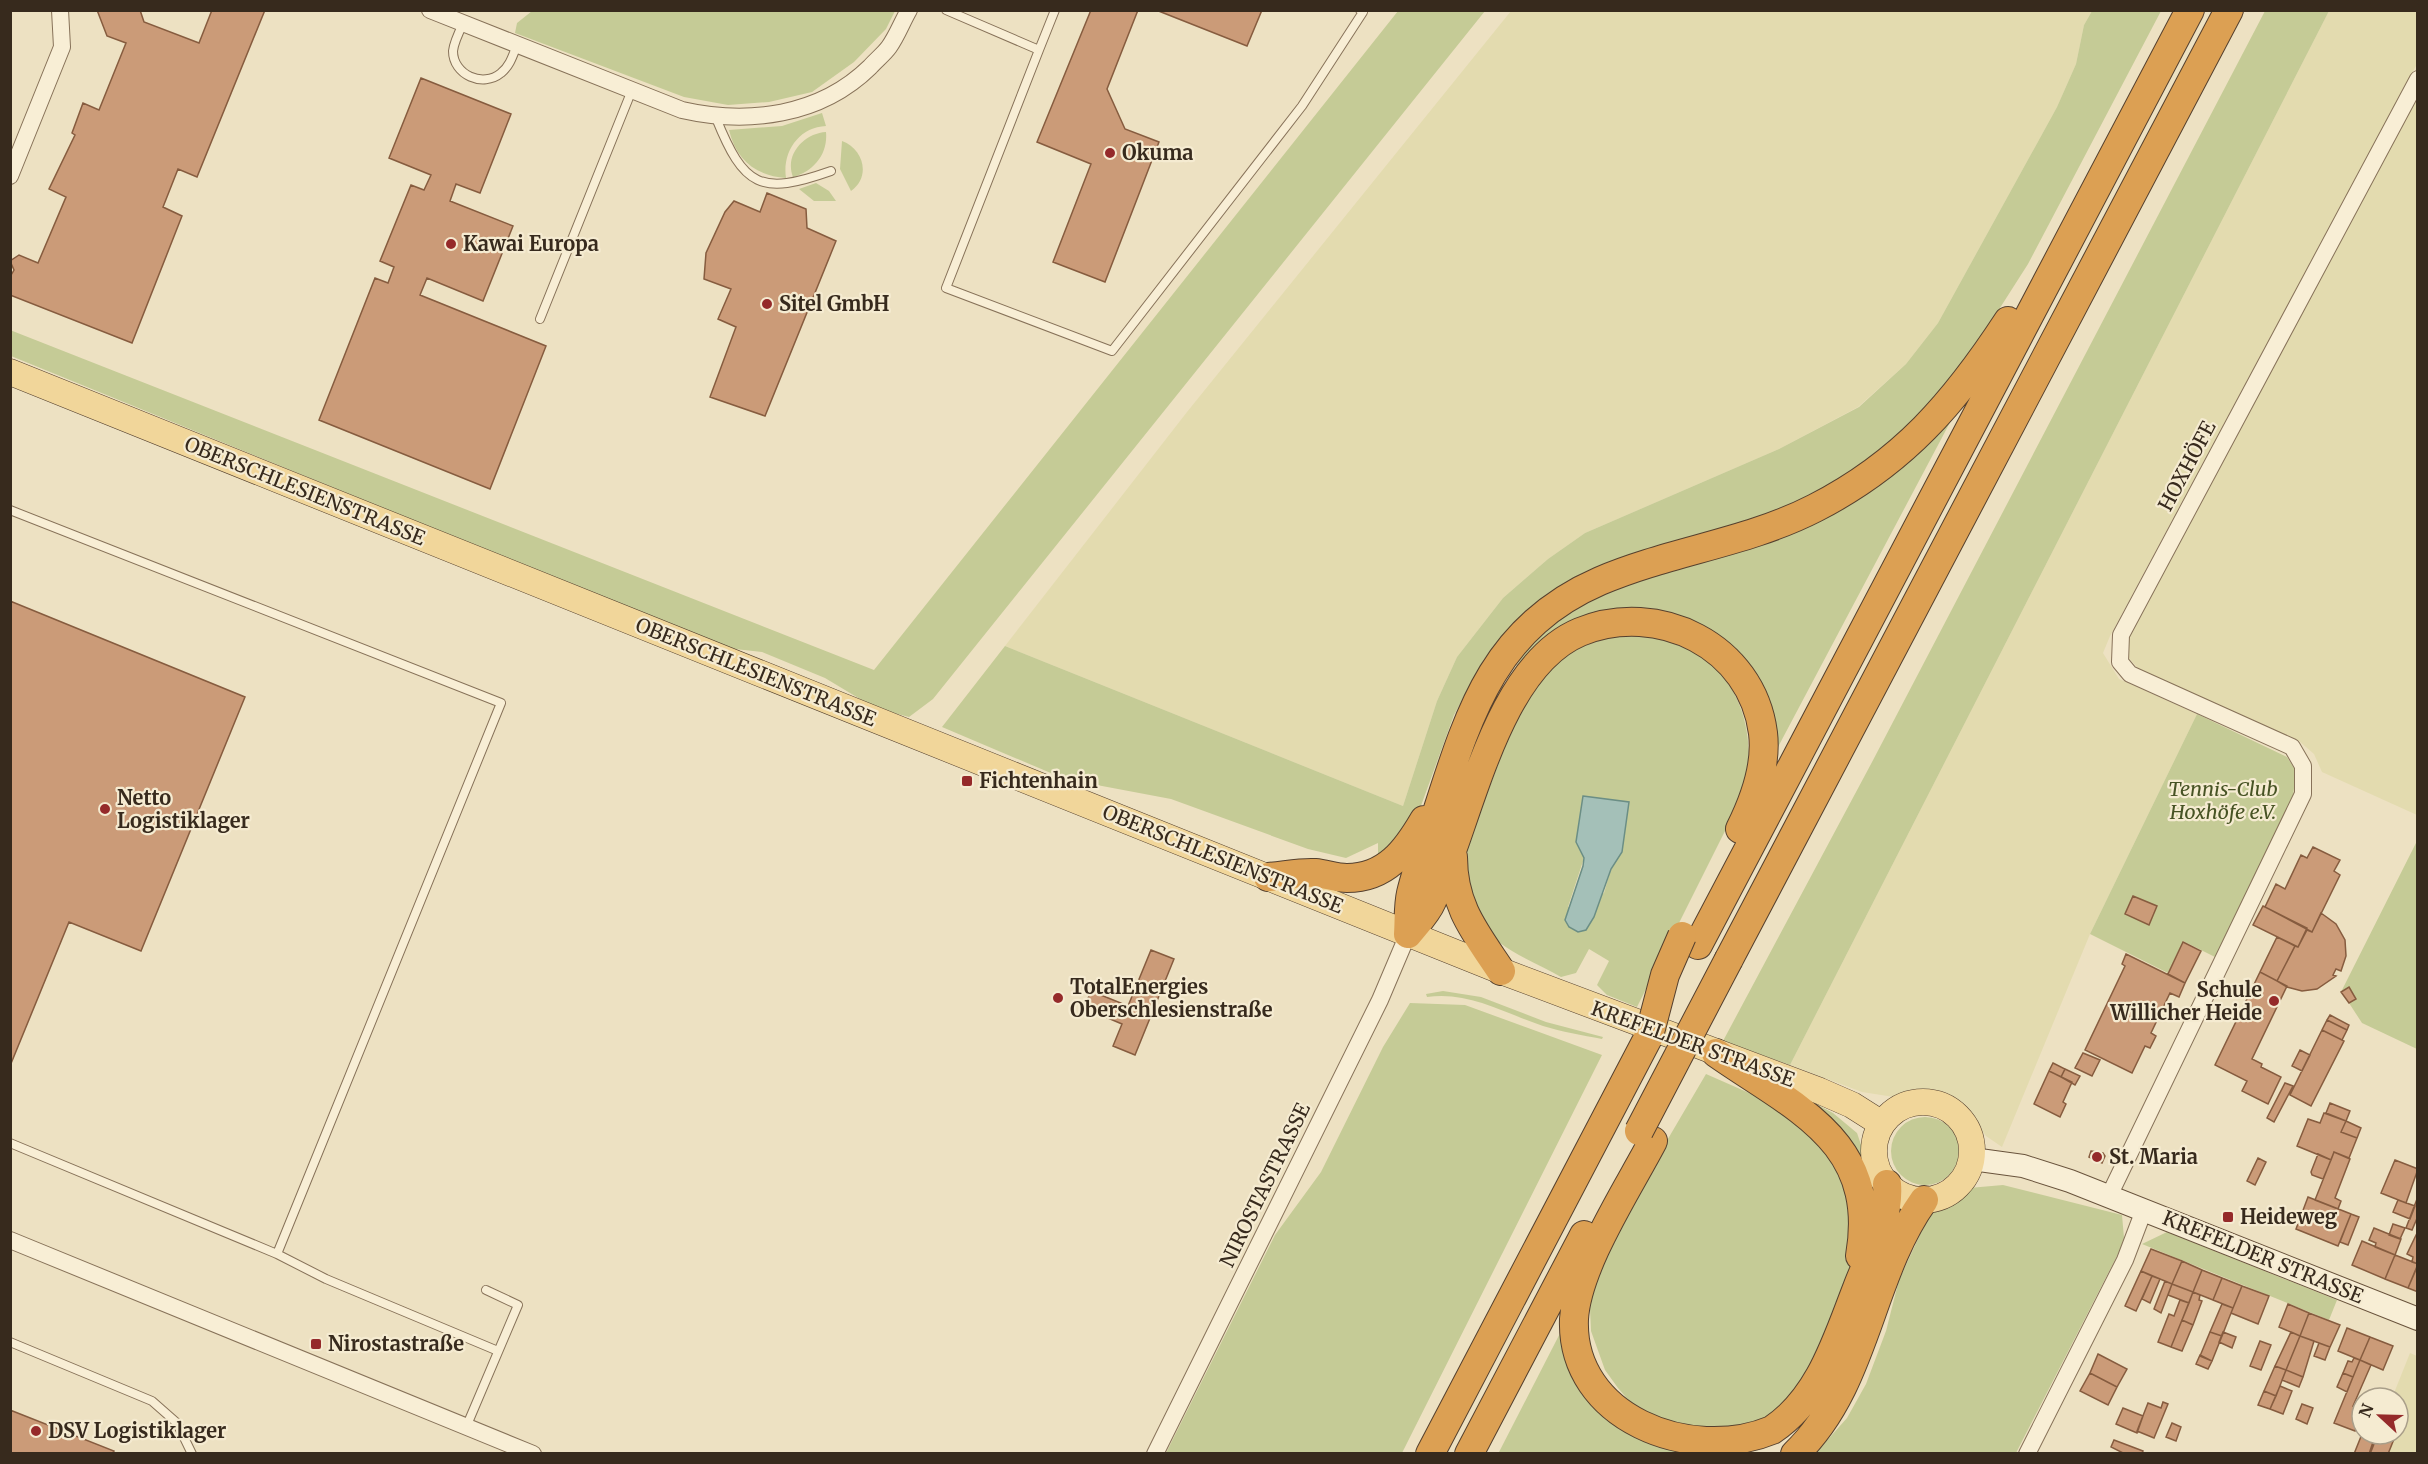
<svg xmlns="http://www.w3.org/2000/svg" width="2428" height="1464" viewBox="0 0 2428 1464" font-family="Merriweather,serif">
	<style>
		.farmland { fill: #e3dbaf }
		.green { fill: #c5cb96; fill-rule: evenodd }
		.water { fill: #a4c0b8; stroke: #6b8e85; stroke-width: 1.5 }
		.building { fill: #cb9b78; stroke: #865c3f; stroke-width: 1.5 }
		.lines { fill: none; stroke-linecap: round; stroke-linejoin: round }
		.service-casing { stroke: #877259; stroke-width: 10 }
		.minor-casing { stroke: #877259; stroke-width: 18 }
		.secondary-casing { stroke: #69533c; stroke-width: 24 }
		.primary-casing { stroke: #55402e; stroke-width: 27 }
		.motorway-casing { stroke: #55402e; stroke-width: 30 }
		.service { stroke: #f8eed5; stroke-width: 8 }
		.minor { stroke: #f8eed5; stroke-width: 16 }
		.secondary { stroke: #f8eed5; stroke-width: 22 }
		.primary { stroke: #f1d69a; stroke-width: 26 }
		.motorway { stroke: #dca053; stroke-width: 28 }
		.motorway-bridge-casing { stroke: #55402e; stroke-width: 30; stroke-linecap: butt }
		.motorway-bridge { stroke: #dca053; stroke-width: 28 }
		.poi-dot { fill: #952a2a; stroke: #f5ebd1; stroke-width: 2 }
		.labels { text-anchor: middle; stroke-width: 4.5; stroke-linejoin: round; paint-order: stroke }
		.poi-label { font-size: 20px; font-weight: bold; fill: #372a1d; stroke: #f5ebd1; text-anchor: start }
		.street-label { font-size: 20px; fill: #372a1d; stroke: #f5ebd1 }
		.park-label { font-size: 20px; font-style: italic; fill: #475324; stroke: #f5ebd1 }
	</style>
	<rect width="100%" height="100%" fill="#ede1c2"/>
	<path class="farmland" d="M1511,11H2092L2084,25L2076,64L2057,107L1938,323L1906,364L1858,407L1779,449L1585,533L1548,559L1503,598L1457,657L1437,701L1403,806L1005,646L1187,412Z
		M2329,11H2417V64L2110,636L2103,653L2119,679L2197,714L2090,934L2002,1147L1986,1136L1962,1105L1942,1094L1917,1093L1894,1097L1862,1092L1790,1065Z
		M2417,94V815L2322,772L2314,754L2299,741L2143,674L2128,657L2127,636Z
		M2410,1353L2417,1356V1453L2369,1454L2377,1434H2398V1398H2392Z"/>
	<path class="green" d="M532,11V10L895,11L886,29L854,62L812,92L769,102L728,105L684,97L515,33L517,23Z
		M1398,11H1485L933,699L909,717L875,708L825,678L762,652L726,648L11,356L10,330L874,670Z
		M2092,11H2161L2028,264L1968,358L1912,423L1854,470L1803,500L1519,619L1484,659L1454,715L1414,825L1378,862V843L1346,858L1308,849L1171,799L1065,779L942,727L1005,646L1403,806L1437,701L1457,657L1503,598L1548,559L1585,533L1779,449L1859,407L1906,364L1938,323L2057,107L2076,64L2084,25Z
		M2265,11H2329L1790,1065L1723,1041L1871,764Z
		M822,113L826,126C799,127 782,152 786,178C756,176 736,160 729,130L782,126Z
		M826,132C828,154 814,171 793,177C784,154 805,133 826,132Z
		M842,141C864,149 871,177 851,191L840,169Z
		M816,183L829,191L836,201H814L799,189Z
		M1955,413L1770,762L1705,634L1564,635L1485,725L1500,691L1526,651L1551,626L1576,608L1618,585L1768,536Z
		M1622,635C1701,637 1751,681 1749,763C1748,775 1743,788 1741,799L1637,1007L1607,995L1597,985L1609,961L1589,949L1576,973L1561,977C1535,962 1495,948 1479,921C1474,912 1462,878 1463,869C1464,842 1479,815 1488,791C1506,746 1519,692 1559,660C1578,645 1598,641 1622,635ZM1584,858L1611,869L1604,893L1568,907Z
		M2197,714L2287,757L2296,771L2293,797L2215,957L2183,941L2168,973L2090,934Z
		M2417,841V1049L2362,1023L2349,1003L2356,999L2349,988L2341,992Z
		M1443,991L1481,997L1546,1022L1603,1037L1602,1039C1582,1035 1562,1032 1543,1026C1504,1013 1469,991 1427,997L1426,994Z
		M1410,1003L1465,1005L1602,1055L1402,1453H1166L1275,1235L1321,1172L1383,1047Z
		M1706,1074L1772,1103L1820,1138L1851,1193L1854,1245L1844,1298L1808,1379L1769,1416L1755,1424L1684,1430L1637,1410L1618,1388L1605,1370L1591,1331L1590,1309L1593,1285L1645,1178Z
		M1816,1104L1833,1113L1857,1133L1872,1177L1878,1211L1813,1107Z
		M1891 1151a34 34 0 1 1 68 0a34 34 0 1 1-68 0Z
		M2003,1185L2122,1215L2124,1238L2120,1250L2016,1453L1815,1454L1847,1418L1866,1384L1886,1331L1899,1280L1931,1211L1969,1188Z
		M2167,1232L2337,1300L2329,1320L2142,1244Z
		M1573,1308L1567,1346L1662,1447L1690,1453L1498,1454Z"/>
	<path class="water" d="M1583,796L1629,802L1622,852L1611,869L1594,917L1586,930L1578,932L1569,927L1565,920L1583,866L1584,858L1576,842Z"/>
	<path class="building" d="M97,10H140L144,22L199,43L212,10H265L197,177L178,169L163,207L182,216L132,343L10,295V277L14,270L10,261L19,255L38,263L66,197L49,189L75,135L72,133L83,103L99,110L126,43L107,36Z
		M1091,10H1138L1107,89L1125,129L1159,142L1105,282L1053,262L1091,164L1037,142Z
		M1156,10H1262L1247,46Z
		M421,78L511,114L480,193L456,184L450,201L513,226L483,301L427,278L420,295L546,346L490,489L319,420L375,278L388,283L394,267L380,261L411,185L424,190L431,175L389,158Z
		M767,193L806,209L807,228L836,241L765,416L710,397L736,327L718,319L731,289L704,279L706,253L725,212L734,201L760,212Z
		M10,601L245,697L141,951L69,922L10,1066Z
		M2313,847L2340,860L2334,871L2340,875L2312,932L2265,907L2276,884L2285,889L2301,855L2307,858Z
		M2133,896L2157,906L2149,925L2125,914Z
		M2263,906L2307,928L2298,947L2253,925Z
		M2321,913L2336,924L2345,940L2346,956L2341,971L2336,969L2333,975L2336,976L2317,989L2302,991L2287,987L2277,981L2295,946L2298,947L2307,930L2312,932Z
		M2277,937L2295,946L2277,981L2260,972Z
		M2183,942L2201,951L2185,983L2168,974Z
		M1151,950L1174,959L1135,1055L1113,1046L1122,1024L1084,1008L1091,991L1128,1006Z
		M2126,954L2185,983L2179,997L2170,993L2151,1033L2156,1036L2150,1048L2145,1046L2132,1073L2085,1050L2125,966L2122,964Z
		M2260,972L2287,986L2252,1059L2262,1064L2261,1067L2281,1077L2268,1104L2242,1091L2247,1081L2215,1065Z
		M2349,987L2356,999L2349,1003L2341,992Z
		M2330,1015L2349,1025L2347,1030L2327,1020Z
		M2327,1020L2347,1030L2342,1040L2322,1030Z
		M2322,1030L2344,1041L2311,1106L2290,1095Z
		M2300,1050L2310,1055L2302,1071L2292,1066Z
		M2083,1053L2100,1060L2092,1076L2075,1068Z
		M2053,1063L2065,1069L2061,1077L2049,1071Z
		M2065,1069L2080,1076L2075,1085L2061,1077Z
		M2049,1071L2072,1082L2063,1102L2066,1104L2060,1117L2034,1104Z
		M2285,1083L2293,1086L2274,1122L2267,1118Z
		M2330,1103L2350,1111L2346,1121L2326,1113Z
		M2324,1113L2346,1121L2341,1132L2357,1138L2349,1158L2334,1152L2331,1160L2297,1146L2308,1119L2320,1123Z
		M2346,1121L2361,1128L2357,1138L2341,1132Z
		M2091,1151L2103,1153L2105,1156L2102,1163L2089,1157Z
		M2334,1152L2350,1159L2335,1198L2341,1201L2338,1209L2315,1200Z
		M2318,1154L2331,1160L2323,1179L2312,1175L2311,1172Z
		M2258,1158L2266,1162L2255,1185L2247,1181Z
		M2395,1160L2418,1169L2406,1203L2381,1193Z
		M2308,1197L2351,1214L2338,1246L2296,1229Z
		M2417,1199L2418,1216L2412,1230L2406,1228Z
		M2398,1200L2415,1206L2410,1219L2393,1212Z
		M2351,1214L2359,1217L2348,1245L2340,1242Z
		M2393,1224L2405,1228L2400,1239L2389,1235Z
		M2374,1228L2401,1239L2395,1255L2375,1247L2376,1243L2369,1240Z
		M2418,1231V1264L2412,1262L2413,1257L2407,1254Z
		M2362,1241L2395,1255L2385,1279L2352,1265Z
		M2151,1249L2182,1261L2172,1284L2141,1271Z
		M2395,1255L2418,1264L2408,1288L2385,1279Z
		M2182,1261L2202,1270L2193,1292L2172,1284Z
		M2418,1265V1292L2408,1288Z
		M2202,1270L2222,1278L2213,1300L2193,1292Z
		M2141,1271L2152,1276L2136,1311L2125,1306Z
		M2152,1276L2160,1279L2150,1303L2142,1299Z
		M2222,1278L2242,1286L2233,1308L2213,1300Z
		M2165,1281L2172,1284L2161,1313L2154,1309Z
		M2172,1284L2193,1292L2189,1303L2168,1295Z
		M2242,1286L2269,1296L2258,1324L2231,1313Z
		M2193,1292L2200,1295L2199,1300L2202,1301L2193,1325L2182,1320Z
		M2180,1300L2189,1303L2171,1347L2158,1342L2169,1314L2174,1316Z
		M2222,1304L2233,1308L2222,1336L2210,1332Z
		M2288,1304L2309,1313L2300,1336L2279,1327Z
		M2309,1313L2340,1325L2330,1347L2300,1336Z
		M2182,1320L2193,1325L2182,1351L2171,1347Z
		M2347,1328L2370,1337L2360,1360L2338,1351Z
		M2210,1332L2222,1336L2212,1361L2200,1356Z
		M2223,1332L2236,1337L2232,1348L2219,1342Z
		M2291,1332L2300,1336L2286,1370L2275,1366Z
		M2300,1336L2314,1341L2303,1377L2286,1370Z
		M2370,1337L2393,1346L2383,1370L2360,1360Z
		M2260,1341L2271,1345L2261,1370L2250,1366Z
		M2319,1343L2330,1347L2325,1360L2314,1356Z
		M2098,1354L2127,1369L2117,1387L2090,1373Z
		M2200,1355L2212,1361L2208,1369L2196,1364Z
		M2354,1358L2360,1360L2353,1377L2343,1373L2348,1361L2352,1362Z
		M2360,1360L2371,1365L2353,1406L2362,1410L2355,1431L2334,1423Z
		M2275,1366L2286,1370L2276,1396L2264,1391Z
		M2286,1370L2303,1377L2299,1387L2282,1380Z
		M2090,1373L2117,1387L2108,1405L2080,1391Z
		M2343,1373L2353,1377L2347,1392L2337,1387Z
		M2280,1386L2292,1391L2283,1414L2270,1409Z
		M2264,1391L2276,1396L2270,1409L2258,1405Z
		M2163,1402L2168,1404L2154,1438L2137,1431L2148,1403L2161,1408Z
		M2302,1404L2313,1408L2307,1424L2296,1419Z
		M2123,1408L2143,1416L2137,1433L2116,1424Z
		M10,1410L114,1451L112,1454H10Z
		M2172,1423L2181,1427L2176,1441L2166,1437Z
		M2362,1434L2374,1439L2369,1454H2354Z
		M2378,1434H2396L2388,1454H2370Z
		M2114,1440L2143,1451L2142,1454H2125L2111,1447Z"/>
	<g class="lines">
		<defs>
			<path id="service" d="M946,10L1039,50L946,288L1112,351L1302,106L1363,12L1360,10
				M463,24C459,32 454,42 453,51C453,75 483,88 501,73C510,66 513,55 517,45
				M1039,50L1055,10
				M716,118C744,187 760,196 831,171
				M540,319L632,90
				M10,510L501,703L277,1254
				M10,1143L277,1254L326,1279L498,1351
				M10,1342L152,1401L177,1423L192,1454
				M467,1425L518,1305L486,1290"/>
			<path id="minor" d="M430,10L682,110C748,125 820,116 870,67C876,60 884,54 889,47C897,36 902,22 909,10
				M10,176L62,47L60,10
				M2109,1196L2303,794V766L2292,747L2130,674L2120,662L2121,635L2418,79
				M10,1240L533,1454
				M1155,1454L1380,1000L1408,934
				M2027,1454L2125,1260L2144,1210"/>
			<path id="secondary" d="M1972,1159L2023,1166L2070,1181L2418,1319"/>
			<path id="primary" d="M10,372L1501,971L1820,1091L1852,1105L1882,1124
				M1874 1151a49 49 0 1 1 98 0a49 49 0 1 1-98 0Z"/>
			<path id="motorway" d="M1453,857C1453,906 1475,932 1501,971
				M1268,877C1283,876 1300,872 1315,873C1326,874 1336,878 1347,878C1386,878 1406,851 1424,820
				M1408,934C1409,921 1408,906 1411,893C1418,864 1429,837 1438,809C1470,709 1496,626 1600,581C1670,551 1747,543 1815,508C1903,463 1955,402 2008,321
				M1408,934C1416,924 1427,913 1432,901C1469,824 1494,668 1580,632C1658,600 1752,646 1763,733C1767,766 1755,799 1740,829
				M1698,945L2190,10
				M1729,959L2229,10
				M1716,1053C1794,1108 1880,1140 1860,1256
				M1653,1141C1628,1189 1577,1266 1574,1319C1570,1418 1690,1464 1772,1430C1820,1398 1837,1339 1857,1288C1869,1256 1890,1220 1887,1184
				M1430,1454L1649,1036
				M1469,1454L1584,1235
				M1795,1454C1867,1385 1868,1278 1924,1200"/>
		</defs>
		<use href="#service" class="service-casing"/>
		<use href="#minor" class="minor-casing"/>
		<use href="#secondary" class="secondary-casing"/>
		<use href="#primary" class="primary-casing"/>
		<use href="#motorway" class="motorway-casing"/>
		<use href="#service" class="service"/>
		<use href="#minor" class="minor"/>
		<use href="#secondary" class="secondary"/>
		<use href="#primary" class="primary"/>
		<use href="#motorway" class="motorway"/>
		<defs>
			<path id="motorway-bridge" d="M1649,1036L1665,975L1682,936
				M1639,1131L1729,959"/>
		</defs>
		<use href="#motorway-bridge" class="motorway-bridge-casing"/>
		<use href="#motorway-bridge" class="motorway-bridge"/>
	</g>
	<g class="poi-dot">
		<circle cx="1110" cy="153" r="6"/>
		<circle cx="451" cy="244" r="6"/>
		<circle cx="767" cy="304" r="6"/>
		<rect x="961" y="775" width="12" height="12" rx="3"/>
		<circle cx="105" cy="809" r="6"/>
		<circle cx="1058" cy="998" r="6"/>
		<circle cx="2274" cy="1001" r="6"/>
		<circle cx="2097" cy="1157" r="6"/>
		<rect x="2222" y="1211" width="12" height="12" rx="3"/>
		<rect x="310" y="1338" width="12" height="12" rx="3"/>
		<circle cx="36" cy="1431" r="6"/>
	</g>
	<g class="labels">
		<g class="poi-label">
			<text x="1122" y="160">Okuma</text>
			<text x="463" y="251">Kawai Europa</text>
			<text x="779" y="311">Sitel GmbH</text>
			<text x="979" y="788">Fichtenhain</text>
			<text x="117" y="805">Netto<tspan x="117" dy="23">Logistiklager</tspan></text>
			<text x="1070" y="994">TotalEnergies<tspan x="1070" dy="23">Oberschlesienstraße</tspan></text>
			<text x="2262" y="997" text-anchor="end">Schule<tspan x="2262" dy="23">Willicher Heide</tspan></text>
			<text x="2109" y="1164">St. Maria</text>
			<text x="2240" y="1224">Heideweg</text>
			<text x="328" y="1351">Nirostastraße</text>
			<text x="48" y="1438">DSV Logistiklager</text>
		</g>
		<g class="street-label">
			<text transform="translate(2187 466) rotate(-62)" y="7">HOXHÖFE</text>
			<text transform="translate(305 491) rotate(22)" y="7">OBERSCHLESIENSTRASSE</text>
			<text transform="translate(756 672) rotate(22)" y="7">OBERSCHLESIENSTRASSE</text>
			<text transform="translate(1223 859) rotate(22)" y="7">OBERSCHLESIENSTRASSE</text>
			<text transform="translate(1693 1044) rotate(20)" y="7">KREFELDER STRASSE</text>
			<text transform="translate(1265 1185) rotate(-64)" y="7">NIROSTASTRASSE</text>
			<text transform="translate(2263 1257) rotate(22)" y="7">KREFELDER STRASSE</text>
		</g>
		<g class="park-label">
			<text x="2223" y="796">Tennis-Club<tspan x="2223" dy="23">Hoxhöfe e.V.</tspan></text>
		</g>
	</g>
	<rect width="2428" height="1464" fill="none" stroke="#372a1d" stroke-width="24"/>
	<g transform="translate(2380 1416) rotate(292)"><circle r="28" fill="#f5ebd1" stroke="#a99e89" stroke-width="1.5"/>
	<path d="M0-4.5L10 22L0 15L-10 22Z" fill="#952a2a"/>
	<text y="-9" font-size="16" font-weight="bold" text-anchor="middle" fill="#372a1d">N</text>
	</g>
</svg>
